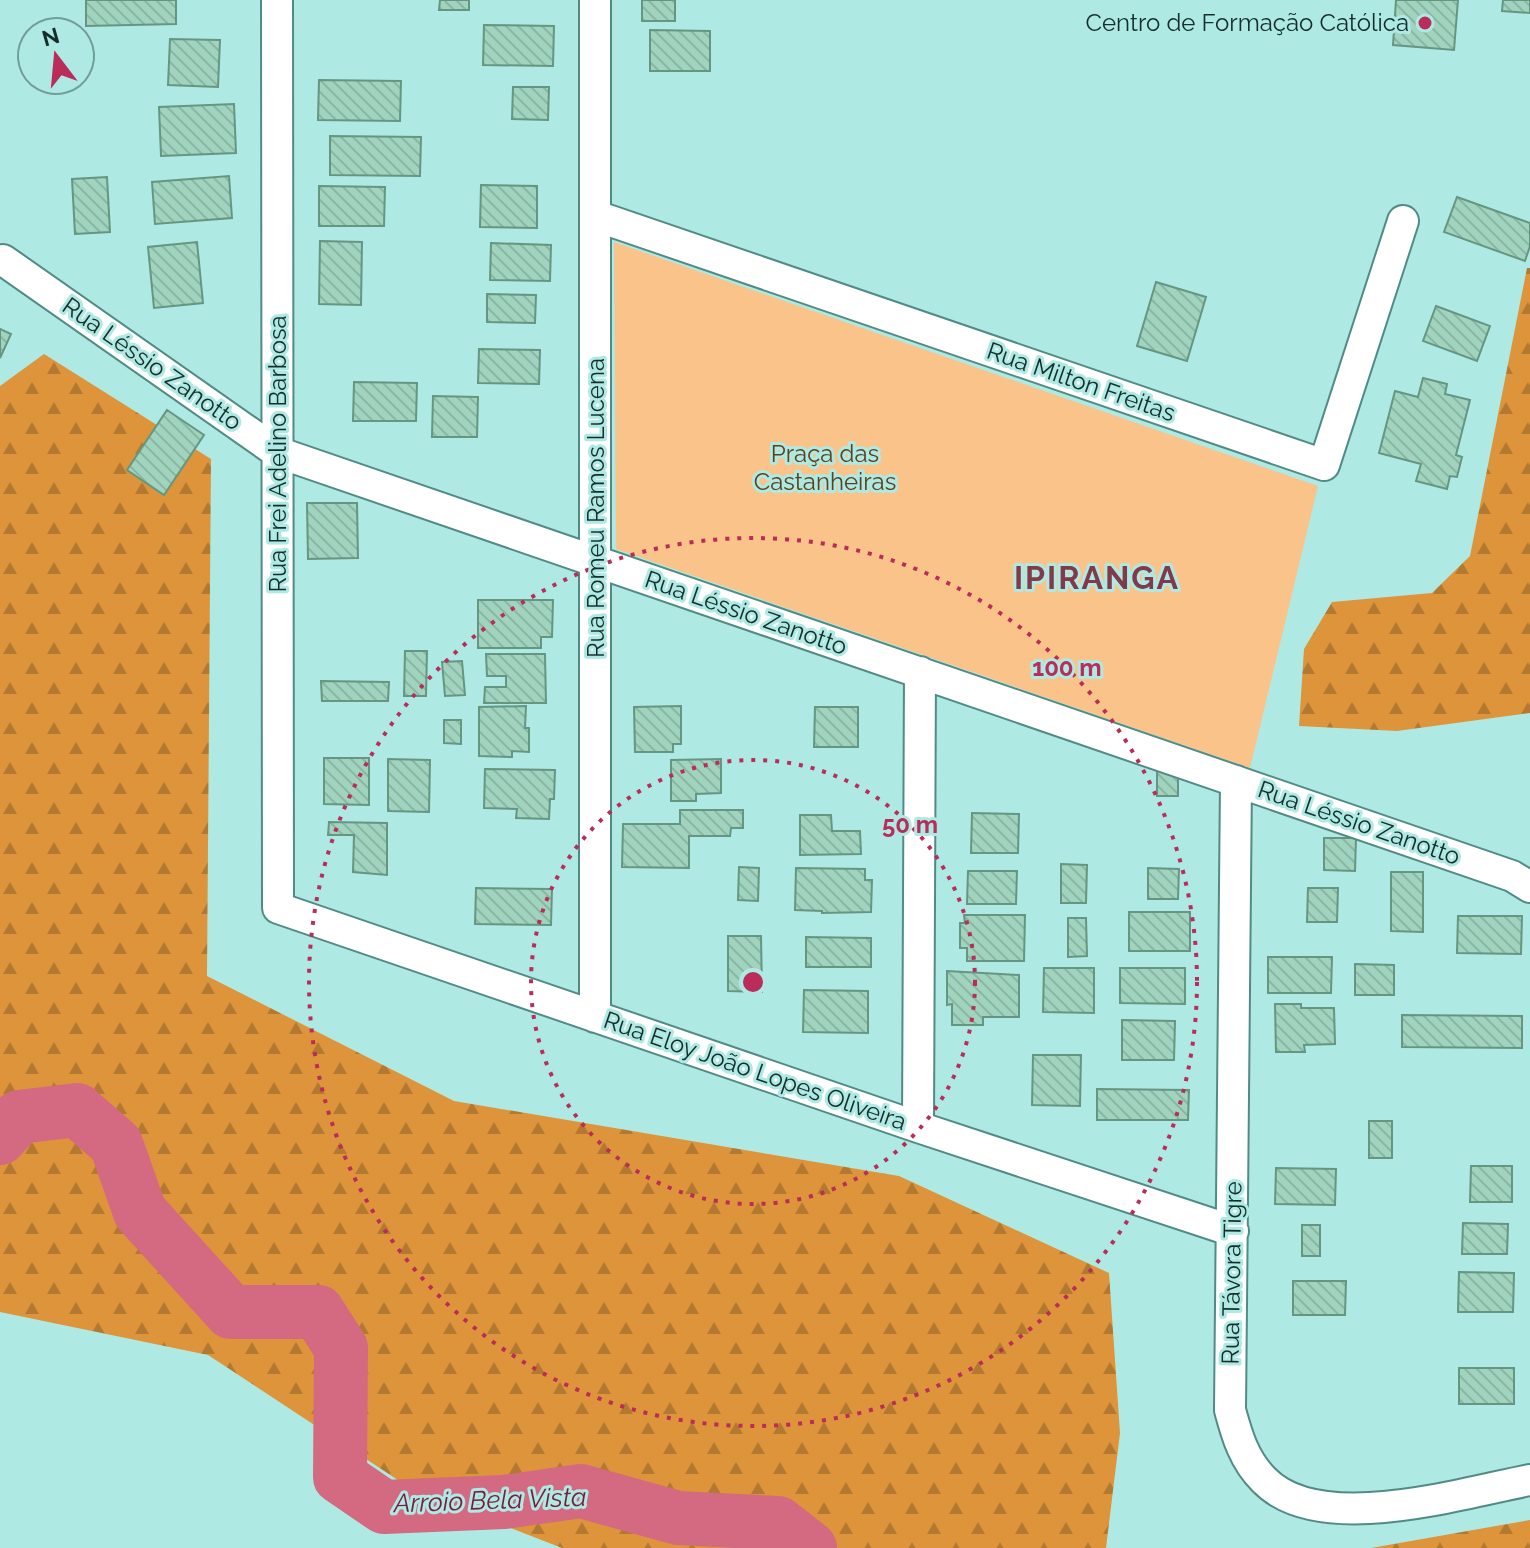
<svg xmlns="http://www.w3.org/2000/svg" width="1530" height="1548" viewBox="0 0 1530 1548" font-family="Raleway,sans-serif">
	<style>
		.forest { fill: url(#forest-firs) }
		.green { fill: #f9c38a }
		.lines { fill: none; stroke-linecap: round; stroke-linejoin: round }
		.river { stroke: #d46982; stroke-width: 54 }
		.building { fill: url(#building-back-hatch); stroke: #659682; stroke-width: 2 }
		.street-casing { stroke: #518b85; stroke-width: 34 }
		.street { stroke: #fff; stroke-width: 30 }
		.ring { fill: none; stroke: #ba2c59; stroke-width: 4; stroke-dasharray: 4 8 }
		.poi-dot { fill: #ba2c59; stroke: #aeeae3; stroke-width: 3 }
		.labels { text-anchor: middle; stroke-width: 6; stroke-linejoin: round; paint-order: stroke }
		.poi-label { font-size: 24px; fill: #152d2b; stroke: #aeeae3; text-anchor: end }
		.street-label { font-size: 24px; fill: #152d2b; stroke: #aeeae3 }
		.park-label { font-size: 24px; fill: #5e3f1b; stroke: #aeeae3 }
		.water-label { font-size: 26px; font-style: italic; fill: #7b1a39; stroke: #aeeae3 }
		.district-label { font-size: 32px; font-weight: bold; letter-spacing: 2px; fill: #823a4b; stroke: #aeeae3 }
		.centre { fill: #ba2c59; stroke: #aeeae3; stroke-width: 4 }
		.ring-label { font-size: 24px; text-anchor: middle; font-weight: bold; fill: #ba2c59; stroke: #aeeae3; stroke-width: 6; stroke-linejoin: round; paint-order: stroke }
	</style>
	<defs>
		<pattern id="forest-firs" width="22" height="20" patternUnits="userSpaceOnUse" patternTransform="scale(2)"><rect width="22" height="20" fill="#de943a"/><path d="M5 1l3.5 6h-7zM16 11l3.5 6h-7z" fill="#b37931"/></pattern>
		<pattern id="building-back-hatch" width="6" height="6" patternUnits="userSpaceOnUse" patternTransform="scale(2)"><rect width="6" height="6" fill="#a1d4bf"/><path d="M-1 5l2 2M0 0l6 6M5-1l2 2" fill="none" stroke="#8ab6a4"/></pattern>
	</defs>
	<rect width="100%" height="100%" fill="#aeeae3"/>
	<path class="forest" d="M1527,268H1530V713L1397,731L1299,726L1304,649L1332,602L1432,593L1470,556Z
		M44,354L211,459L207,976L454,1101L899,1176L1109,1273L1120,1433L1106,1548H562L413,1490L208,1355L0,1312V386Z
		M1530,1520V1548H1371Z"/>
	<path class="green" d="M614,242L1318,486L1250,768L616,549Z"/>
	<g class="lines">
		<path class="river" d="M0,1138L19,1117L77,1110L116,1144L140,1212L231,1312H318L341,1348L340,1477L384,1507L504,1502L581,1491L678,1518L778,1523L810,1548"/>
	</g>
	<path class="building" d="M86,0H176V24L86,26Z
		M440,0H469V10H439Z
		M642,0H675V21H642Z
		M1396,0H1458L1454,50L1393,45Z
		M1503,0H1530V13L1502,11Z
		M484,25L554,26L553,66L483,65Z
		M650,30L710,31V71H650Z
		M170,39L220,40L218,87L168,85Z
		M319,80L401,81L400,121L318,120Z
		M513,87H549L548,120L512,119Z
		M234,104L236,153L161,156L159,107Z
		M330,136L421,137L420,176L330,175Z
		M229,176L232,218L155,224L152,182Z
		M107,177L110,232L75,234L72,179Z
		M481,185L537,186V228L480,227Z
		M319,186L385,187L384,226H319Z
		M1457,197L1530,223V246L1525,261L1444,232Z
		M320,241L362,242L361,305L319,304Z
		M197,242L203,303L154,308L148,247Z
		M491,243L551,245L550,281L490,280Z
		M1156,282L1206,297L1187,361L1137,346Z
		M487,294L536,295L535,323L487,322Z
		M1436,306L1490,326L1477,361L1423,341Z
		M0,329L11,334L0,358Z
		M479,349L540,350L539,384L478,383Z
		M1423,378L1447,384L1445,394L1470,400L1456,455L1462,457L1457,477L1450,476L1447,489L1416,481L1421,464L1379,453L1395,391L1418,397Z
		M354,382L417,383L416,421H353Z
		M433,396L478,397L477,437H432Z
		M167,410L204,435L164,495L127,470Z
		M307,503H357L358,558L308,559Z
		M478,600H553L552,637H541V648H478Z
		M405,651H427L426,696H404Z
		M486,654H545L546,703H484L485,687H506V676H487Z
		M462,661L465,695L445,696L442,662Z
		M321,681L389,682L388,701H322Z
		M526,706L525,728H529V752L512,751V757L479,756V707Z
		M681,706V744H673V752H635L634,707Z
		M815,707H858V747H814Z
		M444,720H461V744L444,743Z
		M324,758H369V805L324,804Z
		M388,759L430,760L429,812L388,811Z
		M721,759V793L696,794V801H671V760Z
		M1157,767H1178V796H1157Z
		M485,769L555,770L554,799H550L549,819L516,818L517,809L484,808Z
		M680,810H743V828H731L730,836H689V868L622,867L623,824H680Z
		M972,813L1019,814L1018,853H971Z
		M800,815H831L832,831H860L861,854L800,855Z
		M329,822L387,823V875L353,872L354,835H328Z
		M1324,838H1356L1355,871L1324,870Z
		M1061,864L1087,865L1086,903H1061Z
		M739,867L759,868L758,901L738,900Z
		M796,868L865,869V880H872L871,912L822,913V911L795,910Z
		M1148,868L1179,869L1178,899H1148Z
		M968,871H1017L1016,904H967Z
		M1391,872H1423V932L1391,931Z
		M476,888L552,889L551,925L475,924Z
		M1308,888H1338L1337,922H1307Z
		M1129,912H1190V951H1129Z
		M964,915H1025L1024,961H967V948H960V923H965Z
		M1458,916H1522L1521,954L1457,953Z
		M1068,918H1086L1087,956L1068,957Z
		M728,936H761L762,992L728,991Z
		M806,937L871,938V967H806Z
		M1268,957H1332L1331,993H1268Z
		M1355,964L1394,965V995H1355Z
		M1044,968H1094V1013L1043,1012Z
		M1120,968H1185V1004L1120,1003Z
		M947,971L1019,975V1017H983V1025H952V1004L947,1005Z
		M804,990L868,991V1033L803,1032Z
		M1275,1004H1301V1008H1334L1335,1044L1304,1045L1305,1052H1276Z
		M1402,1015L1522,1016V1048L1402,1047Z
		M1122,1020L1175,1021L1174,1060H1122Z
		M1033,1055H1081L1080,1106L1032,1105Z
		M1097,1089L1189,1090L1188,1120H1097Z
		M1369,1121H1392V1158H1369Z
		M1471,1166H1512V1202H1470Z
		M1276,1168L1336,1169L1335,1205L1275,1204Z
		M1463,1223L1508,1224L1507,1254H1462Z
		M1302,1225H1320V1256H1302Z
		M1459,1272L1514,1273L1513,1312H1458Z
		M1293,1281H1346L1345,1315H1293Z
		M1459,1368H1514V1404H1459Z"/>
	<g class="lines">
		<defs>
			<path id="street" d="M277,0L278,908L918,1127L1233,1231
				M596,216L1324,465L1403,221
				M3,260L277,452L1512,876L1530,887
				M1236,781L1230,1410C1237,1436 1244,1460 1264,1480C1319,1537 1462,1493 1530,1480
				M595,1017V0
				M918,1127L920,672"/>
		</defs>
		<use href="#street" class="street-casing"/>
		<use href="#street" class="street"/>
	</g>
	<g class="ring">
		<circle cx="753" cy="982" r="222"/>
		<circle cx="753" cy="982" r="444"/>
	</g>
	<circle class="poi-dot" cx="1425" cy="23" r="8"/>
	<g class="labels">
		<g class="poi-label">
			<text x="1409" y="31">Centro de Formação Católica</text>
		</g>
		<g class="street-label">
			<text transform="translate(152 364) rotate(35)" y="8">Rua Léssio Zanotto</text>
			<text transform="translate(1081 382) rotate(19)" y="8">Rua Milton Freitas</text>
			<text transform="translate(278 454) rotate(-90)" y="8">Rua Frei Adelino Barbosa</text>
			<text transform="translate(596 508) rotate(-90)" y="8">Rua Romeu Ramos Lucena</text>
			<text transform="translate(746 613) rotate(19)" y="8">Rua Léssio Zanotto</text>
			<text transform="translate(1359 823) rotate(19)" y="8">Rua Léssio Zanotto</text>
			<text transform="translate(755 1071) rotate(19)" y="8">Rua Eloy João Lopes Oliveira</text>
			<text transform="translate(1232 1273) rotate(-89)" y="8">Rua Távora Tigre</text>
		</g>
		<g class="park-label">
			<text x="825" y="462">Praça das<tspan x="825" dy="28">Castanheiras</tspan></text>
		</g>
		<g class="water-label">
			<text transform="translate(490 1500) rotate(-2)" y="9">Arroio Bela Vista</text>
		</g>
		<g class="district-label">
			<text x="1097" y="589">IPIRANGA</text>
		</g>
	</g>
	<circle cx="753" cy="982" r="12" class="centre"/>
	<g class="ring-label">
		<text x="1067" y="676">100 m</text>
		<text x="910" y="833">50 m</text>
	</g>
	<g transform="translate(56 56) rotate(344)"><circle r="38" fill="#aeeae3" stroke="#719e99" stroke-width="2"/>
	<path d="M0-6L14 30L0 20L-14 30Z" fill="#ba2c59"/>
	<text y="-12" font-size="22" font-weight="bold" text-anchor="middle" fill="#152d2b">N</text>
	</g>
</svg>
